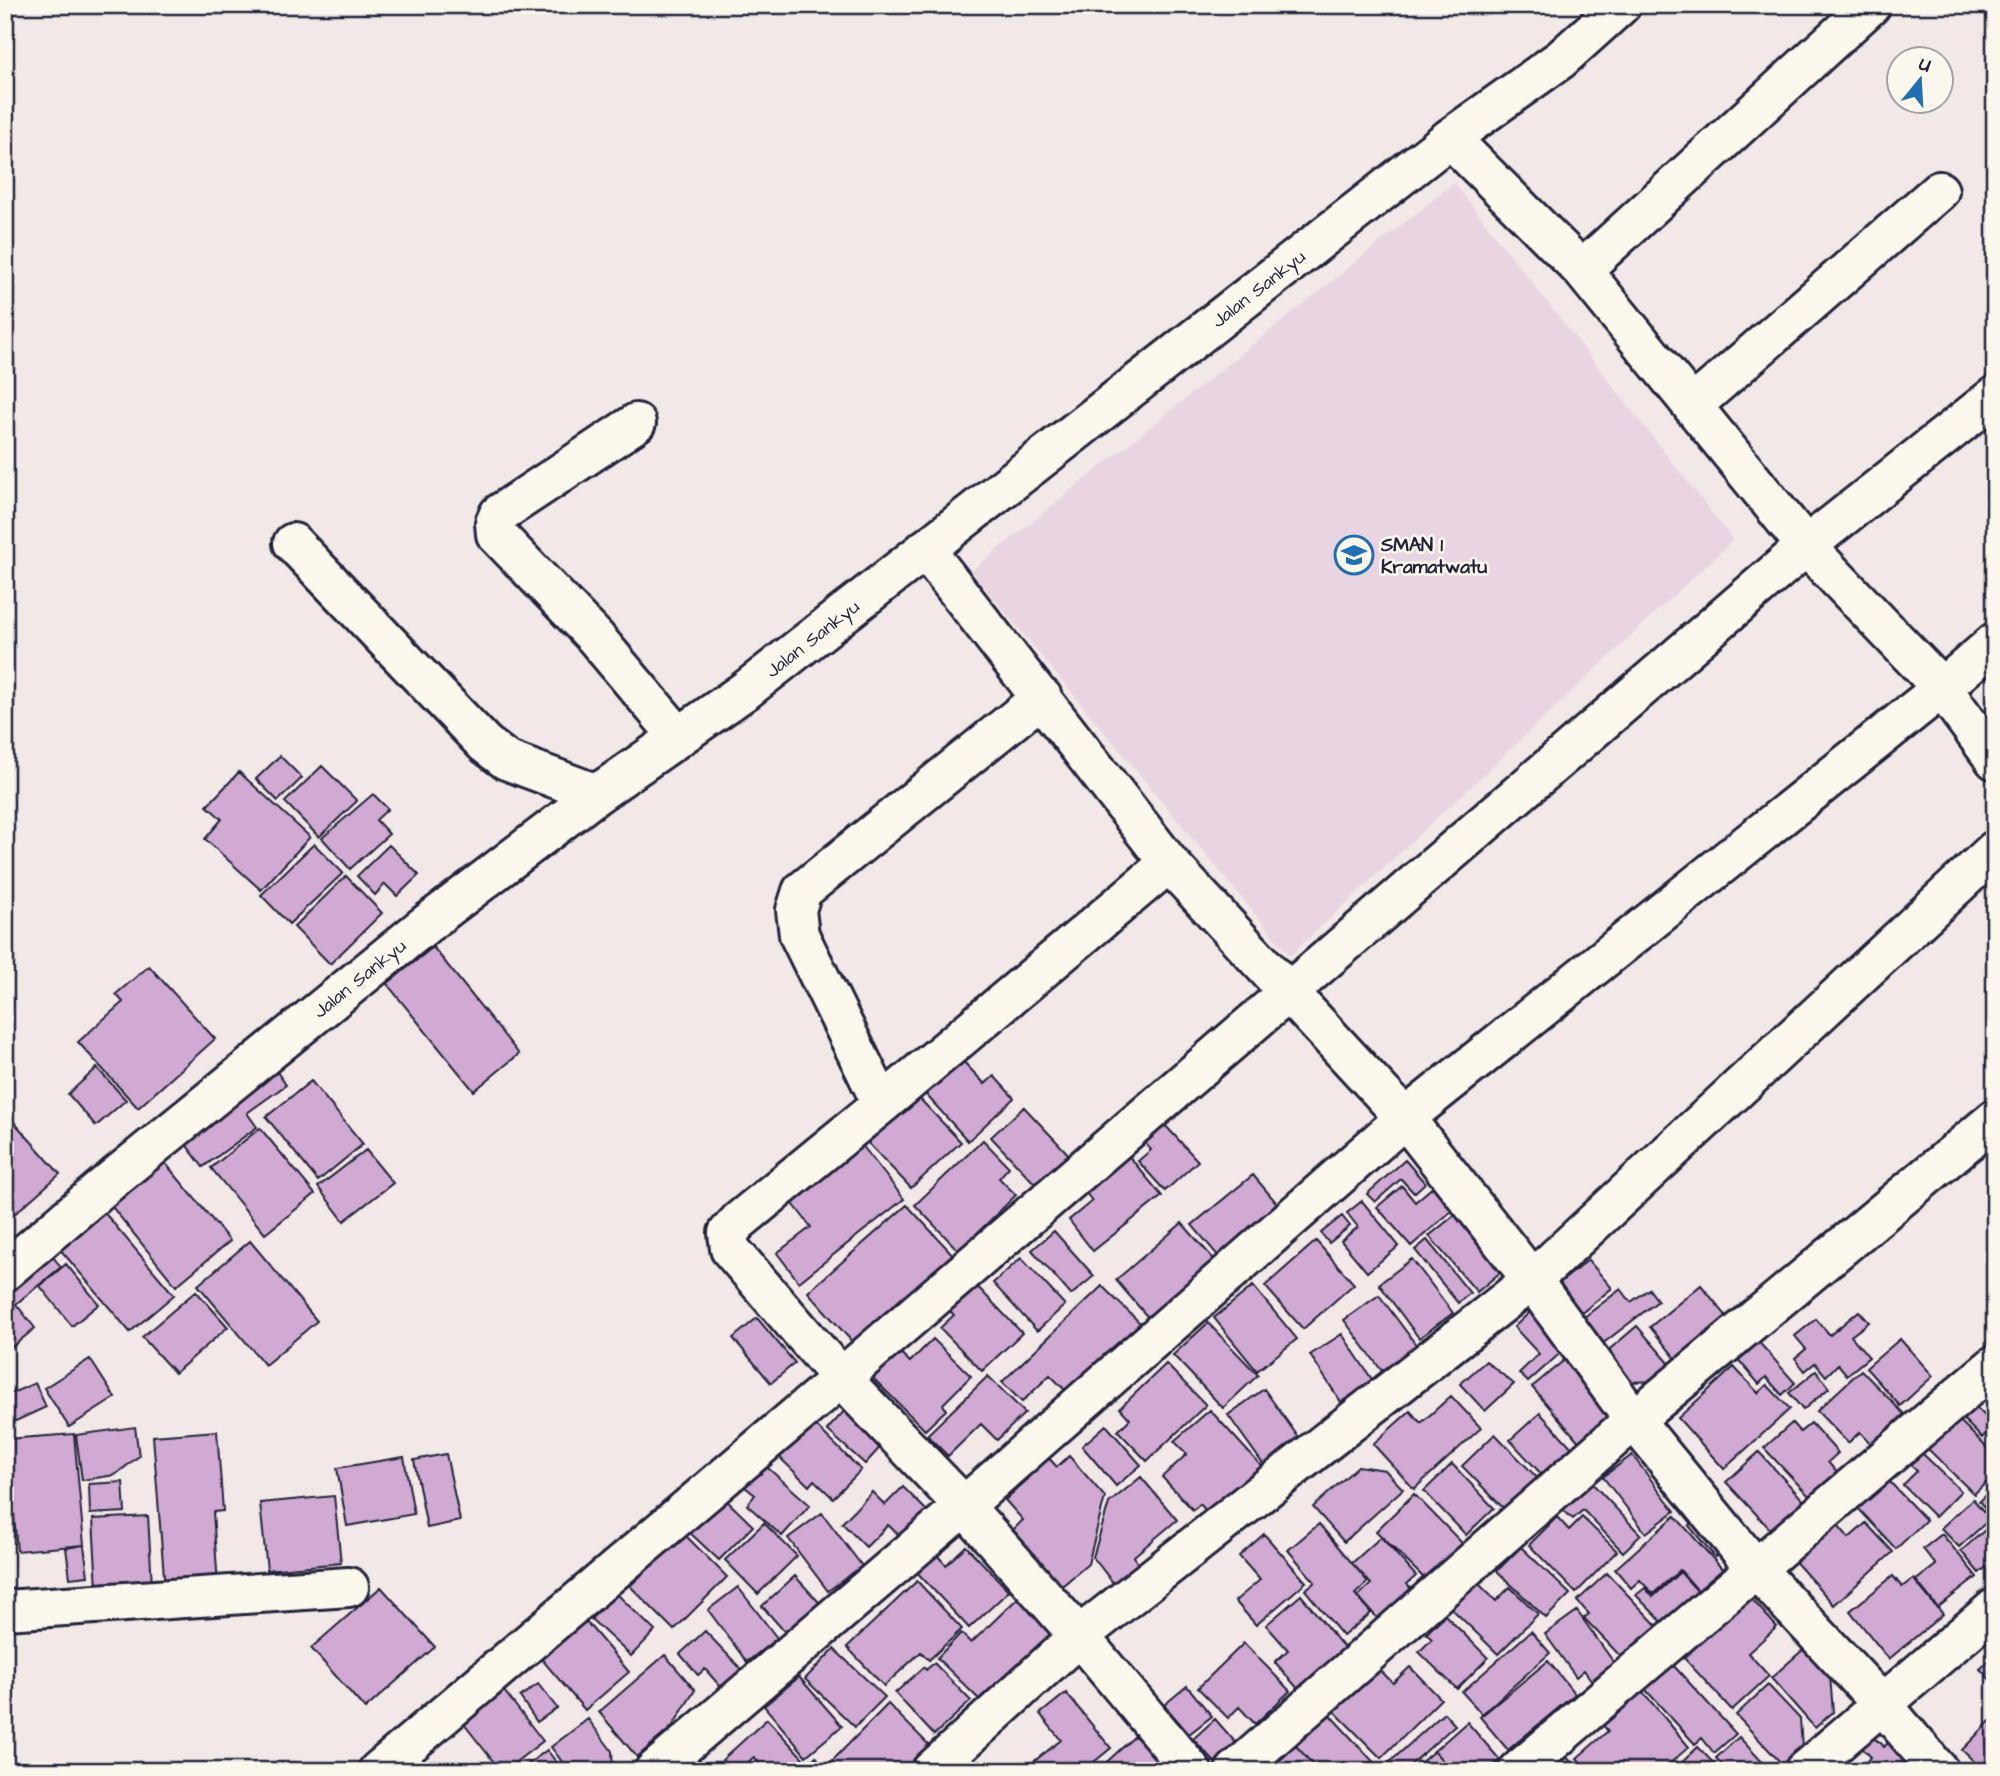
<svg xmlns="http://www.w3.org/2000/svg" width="2000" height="1776" viewBox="0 0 2000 1776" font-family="'Architects Daughter',sans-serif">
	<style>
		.built { fill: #e8d5e1 }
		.building { fill: #d0aad3; stroke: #22223b; stroke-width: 2 }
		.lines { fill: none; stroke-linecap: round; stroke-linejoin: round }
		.minor-casing { stroke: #22223b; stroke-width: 44 }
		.minor { stroke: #fbf7ec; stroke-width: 38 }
		.labels { text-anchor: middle; stroke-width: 5; stroke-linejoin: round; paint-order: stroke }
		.street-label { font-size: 19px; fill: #22223b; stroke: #fbf7ec }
		.poi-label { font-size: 19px; font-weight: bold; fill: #22223b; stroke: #fbf7ec; text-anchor: start }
	</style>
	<rect width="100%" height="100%" fill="#f2e8e7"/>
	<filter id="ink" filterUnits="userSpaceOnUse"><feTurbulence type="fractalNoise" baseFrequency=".0143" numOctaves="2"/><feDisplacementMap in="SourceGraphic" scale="14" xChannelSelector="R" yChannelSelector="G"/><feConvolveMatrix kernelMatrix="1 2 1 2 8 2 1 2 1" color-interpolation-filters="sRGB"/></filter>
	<g filter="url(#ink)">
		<path class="built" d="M1454,183L1733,540L1290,956L971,571Z"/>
		<path class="building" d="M280,756L302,778L278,801L256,779Z
			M322,766L357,801L319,837L285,802Z
			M239,772L310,837L261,890L205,839L222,819L207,806Z
			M373,794L388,809L376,820L389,834L350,869L322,838Z
			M314,844L343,873L289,924L261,895Z
			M389,845L419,875L397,896L385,884L375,895L357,876Z
			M346,876L382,913L330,964L294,927Z
			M433,947L519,1054L474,1091L387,984Z
			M149,966L215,1039L138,1108L78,1042L123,1002L116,994Z
			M956,1054L985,1084L994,1076L1014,1098L968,1141L920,1088Z
			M273,1066L286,1085L247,1113L257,1127L203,1167L179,1135Z
			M97,1068L126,1100L96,1126L68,1094Z
			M311,1081L363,1144L318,1181L266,1117Z
			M917,1096L961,1142L911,1188L868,1143Z
			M1024,1107L1072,1158L1039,1188L991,1137Z
			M5,1112L60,1174L11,1217L5,1210Z
			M1164,1124L1198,1161L1165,1191L1138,1161L1151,1150L1144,1142Z
			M260,1128L315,1194L265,1234L211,1168Z
			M858,1140L904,1199L799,1282L777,1253L811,1227L787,1196Z
			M983,1140L1009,1167L999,1178L1016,1195L959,1251L915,1205Z
			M366,1150L393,1183L344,1221L318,1187Z
			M1128,1155L1162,1196L1093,1251L1069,1220L1092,1201L1084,1190Z
			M162,1159L230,1241L176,1286L108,1202Z
			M1405,1160L1425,1183L1414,1193L1401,1179L1375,1202L1367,1194Z
			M1253,1175L1286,1214L1219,1257L1192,1225Z
			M1402,1186L1415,1202L1434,1186L1454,1209L1411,1246L1377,1207Z
			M1362,1201L1399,1246L1367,1272L1341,1241L1358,1227L1347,1213Z
			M907,1205L955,1257L855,1345L808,1292Z
			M1461,1210L1509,1265L1477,1292L1429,1236Z
			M103,1211L174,1295L130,1332L59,1248Z
			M1342,1216L1350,1226L1329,1243L1321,1233Z
			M1182,1223L1218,1264L1151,1321L1116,1280Z
			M1054,1231L1094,1276L1071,1295L1032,1250Z
			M1427,1240L1470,1293L1458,1303L1415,1250Z
			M250,1241L317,1321L265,1365L198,1285Z
			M1316,1241L1354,1284L1303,1329L1265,1286Z
			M50,1253L61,1267L16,1304L35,1328L12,1347L5,1339V1290Z
			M1021,1258L1065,1305L1037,1331L993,1283Z
			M1412,1259L1453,1313L1419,1338L1379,1284Z
			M1588,1260L1612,1288L1579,1315L1556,1286Z
			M66,1264L99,1304L72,1326L40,1286Z
			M972,1281L1022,1333L982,1371L940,1328L954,1315L945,1306Z
			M1701,1285L1728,1318L1677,1360L1650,1327Z
			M1102,1286L1142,1325L1070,1395L1050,1375L1022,1402L1002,1382Z
			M1253,1286L1297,1339L1257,1371L1214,1318Z
			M1621,1289L1631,1302L1649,1289L1658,1301L1602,1344L1583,1318Z
			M196,1291L228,1327L175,1373L142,1337Z
			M1379,1295L1417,1346L1382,1371L1344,1320Z
			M1531,1311L1566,1348L1528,1382L1519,1373L1539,1354L1514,1327Z
			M1859,1311L1869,1322L1851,1336L1869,1357L1847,1375L1838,1364L1826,1376L1815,1363L1805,1371L1795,1358L1806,1349L1795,1336L1816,1319L1830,1335Z
			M757,1318L795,1363L771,1383L733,1338Z
			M1208,1323L1258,1375L1223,1408L1173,1355Z
			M1637,1326L1676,1371L1664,1381L1625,1382L1603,1355Z
			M1342,1334L1373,1381L1341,1402L1310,1355Z
			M933,1339L971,1376L943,1404L946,1410L925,1430L866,1371L892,1345L910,1362Z
			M1756,1339L1795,1383L1782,1395L1766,1377L1759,1384L1736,1357Z
			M1900,1339L1933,1376L1900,1406L1866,1368Z
			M1568,1357L1617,1414L1581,1444L1532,1387Z
			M90,1359L115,1398L69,1427L44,1388Z
			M1486,1361L1514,1384L1485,1411L1460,1384Z
			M1166,1364L1206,1405L1147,1461L1118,1431L1130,1419L1120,1408Z
			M1734,1367L1758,1393L1767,1385L1790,1409L1724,1469L1678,1418Z
			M1861,1370L1904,1414L1872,1445L1860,1432L1848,1443L1817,1411Z
			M1816,1371L1829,1388L1803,1410L1789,1393Z
			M988,1376L1025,1413L997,1440L981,1424L948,1456L927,1435Z
			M35,1383L46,1407L5,1426V1396Z
			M1264,1389L1304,1445L1268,1471L1228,1415Z
			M1451,1396L1481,1428L1414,1489L1373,1444L1410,1411L1421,1423Z
			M1974,1405L1995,1426L1982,1438L1961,1417Z
			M847,1408L885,1442L865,1464L827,1430Z
			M1210,1410L1263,1468L1210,1515L1200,1504L1193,1510L1162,1477L1187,1454L1174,1441Z
			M1540,1413L1574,1450L1544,1477L1510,1440Z
			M805,1415L861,1470L833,1498L814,1480L809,1486L771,1449Z
			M1957,1418L1995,1456V1474L1974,1494L1927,1448Z
			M1792,1423L1800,1432L1811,1423L1838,1453L1828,1462L1839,1475L1812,1499L1764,1448Z
			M1106,1425L1141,1465L1116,1486L1082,1446Z
			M135,1427L139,1456L115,1475L82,1480L76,1435Z
			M217,1431L223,1511L213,1512L218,1585L165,1589L153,1436Z
			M74,1434L84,1545L17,1551L7,1439Z
			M1495,1434L1544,1485L1512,1517L1462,1466Z
			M1920,1451L1961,1491L1935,1517L1903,1485L1917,1471L1908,1463Z
			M1759,1452L1804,1501L1772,1531L1726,1482Z
			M446,1454L460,1521L427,1528L414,1460Z
			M1045,1454L1057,1467L1069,1456L1105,1497L1088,1564L1062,1586L1013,1530L1023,1520L1005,1500L1027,1480L1022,1474Z
			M1632,1455L1675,1511L1646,1533L1603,1477Z
			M404,1457L414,1514L347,1526L337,1468Z
			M760,1461L810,1505L782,1536L747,1505L755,1495L740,1483Z
			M1452,1464L1494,1508L1466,1535L1424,1491Z
			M1358,1466L1385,1470L1403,1489L1344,1542L1313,1507Z
			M1141,1477L1177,1520L1134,1556L1142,1574L1120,1592L1093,1557L1109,1503Z
			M1887,1479L1926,1520L1896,1549L1857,1507Z
			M1589,1480L1641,1535L1623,1552L1583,1510L1573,1519L1560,1507Z
			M123,1482L125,1512L90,1514L89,1484Z
			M1995,1486V1519L1979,1501Z
			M903,1487L927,1511L901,1537L888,1525L866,1547L842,1523L872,1492L885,1505Z
			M1414,1494L1463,1544L1426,1580L1376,1531Z
			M334,1496L341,1563L267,1570L260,1503Z
			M722,1496L753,1526L719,1560L688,1531Z
			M1973,1499L1990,1519L1959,1547L1941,1528Z
			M822,1513L862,1566L828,1591L788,1538Z
			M148,1516L152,1585L97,1588L93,1519Z
			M1675,1516L1724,1571L1700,1593L1680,1570L1653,1594L1640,1580L1631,1588L1615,1569Z
			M1557,1517L1569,1530L1582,1517L1617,1551L1576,1593L1529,1545Z
			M1700,1517L1726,1547L1715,1557L1689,1526Z
			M1833,1519L1849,1538L1866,1523L1893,1552L1834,1605L1791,1557Z
			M1994,1522L1995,1560L1979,1573L1961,1551Z
			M764,1523L797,1556L758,1594L725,1560Z
			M1319,1524L1368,1582L1355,1594L1371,1613L1343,1636L1305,1590L1315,1582L1288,1550Z
			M684,1534L727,1577L674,1630L630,1586Z
			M1264,1534L1306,1582L1256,1625L1235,1601L1260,1580L1239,1556Z
			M1942,1534L1977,1577L1937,1608L1915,1581L1936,1565L1923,1549Z
			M1381,1537L1416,1576L1407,1584L1415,1594L1387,1619L1383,1615L1378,1619L1358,1596L1371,1584L1352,1563Z
			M84,1545L88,1576L70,1578L66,1548Z
			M966,1546L1009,1591L969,1628L914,1569L934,1552L946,1565Z
			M1521,1547L1570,1594L1546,1618L1497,1571Z
			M1680,1572L1700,1594L1666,1626L1636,1595L1645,1588L1653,1597Z
			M1607,1573L1661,1630L1626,1662L1584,1618L1589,1614L1577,1601Z
			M795,1576L827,1611L793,1641L762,1606Z
			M1893,1576L1902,1587L1914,1578L1943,1614L1889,1659L1850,1611Z
			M917,1581L962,1629L929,1660L921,1652L884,1686L847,1647Z
			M1476,1581L1496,1601L1510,1587L1538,1614L1498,1654L1450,1607Z
			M381,1587L435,1647L365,1709L311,1648Z
			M738,1587L777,1638L747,1662L708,1610Z
			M616,1593L655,1631L631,1656L591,1619Z
			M1022,1594L1062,1634L987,1707L937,1658L961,1633L971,1643Z
			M1301,1595L1346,1650L1299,1690L1275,1662L1288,1650L1266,1625Z
			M1750,1597L1777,1627L1748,1653L1769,1676L1732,1710L1684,1658Z
			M1577,1611L1615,1664L1591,1680L1584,1670L1576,1677L1545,1634Z
			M1445,1615L1488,1658L1457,1689L1419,1652L1432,1639L1426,1634Z
			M583,1618L629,1672L585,1710L538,1655Z
			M705,1631L747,1675L727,1694L705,1669L698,1675L680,1654Z
			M1531,1631L1550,1653L1482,1714L1462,1692Z
			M1244,1643L1290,1691L1255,1724L1239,1707L1228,1718L1198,1688Z
			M1805,1648L1830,1676L1833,1712L1815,1728L1771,1678Z
			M834,1649L885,1697L855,1727L805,1679Z
			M665,1655L695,1690L672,1727L637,1757L599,1712Z
			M1995,1655V1685L1980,1669Z
			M1548,1661L1575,1694L1508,1750L1480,1717Z
			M934,1663L971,1701L934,1735L895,1693L924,1667L926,1670Z
			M1673,1665L1736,1734L1714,1753L1702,1738L1695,1744L1645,1689Z
			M1377,1667L1393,1683L1410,1667L1441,1699L1381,1758L1334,1711Z
			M799,1677L842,1726L806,1756L764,1706Z
			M538,1684L557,1708L537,1722L520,1697Z
			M1768,1685L1800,1719L1802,1747L1783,1765L1736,1715Z
			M1187,1686L1212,1716L1189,1734L1164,1705Z
			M501,1687L543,1741L504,1771H501L460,1719Z
			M1642,1691L1689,1747L1661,1771H1588L1577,1758L1608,1731L1602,1724Z
			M1066,1693L1111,1748L1083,1771H1030L1027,1767L1061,1740L1040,1714Z
			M888,1704L931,1747L908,1771H834L828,1765Z
			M1444,1713L1455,1725L1404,1771H1380Z
			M1329,1714L1379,1768L1376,1771H1319L1296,1746Z
			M1995,1716V1771H1984L1962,1750Z
			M588,1719L612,1751L613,1771H569L551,1747Z
			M767,1719L803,1758L789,1771H766L754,1757L738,1771H731L722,1760Z
			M1215,1719L1243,1751L1223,1771L1193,1739Z
			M1467,1722L1500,1760L1487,1771H1452L1434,1751Z
			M1135,1736L1168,1771H1097Z
			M1739,1737L1766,1766L1760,1771H1728L1716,1758Z
			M1873,1737L1884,1747L1894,1737L1916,1771H1857L1871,1757L1862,1748Z
			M1296,1746L1319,1771L1269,1770Z
			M1698,1747L1721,1771H1673Z
			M547,1750L563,1771H519Z
			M1434,1751L1452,1771H1411Z
			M1565,1755L1579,1771H1547Z
			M816,1756L826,1771H801Z
			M998,1763L1006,1771H990Z"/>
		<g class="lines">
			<defs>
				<path id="minor" d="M1450,138L1582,270L1806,546L1942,688L1995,760
					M1582,270L1871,5
					M1692,406L1939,191
					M636,423L499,514L495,523L496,534L595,637L679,737
					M293,543L485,744L506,760L597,794
					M925,549L1169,863L1405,1118L1532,1280L1634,1420L1756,1569L1882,1704L1939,1771
					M1169,863L882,1104L739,1221L728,1233L730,1249L841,1378L964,1506L1079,1636L1192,1771
					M882,1104L799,935L796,910L802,891L1042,697
					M5,1271L114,1178L425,925L597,794L746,690L1450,138L1561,59L1621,5
					M5,1610L349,1587
					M378,1771L841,1378L1806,546L1995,396
					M654,1771L964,1506L1405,1118L1942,688L1995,642
					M931,1771L1079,1636L1532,1280L1995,850
					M1235,1771L1634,1420L1995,1119
					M1518,1771L1995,1365
					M1804,1771L1995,1608"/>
			</defs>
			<use href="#minor" class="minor-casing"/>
			<use href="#minor" class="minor"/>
		</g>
	</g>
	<defs>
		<symbol id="school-ring" viewBox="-11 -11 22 22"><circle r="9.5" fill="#fbf7ec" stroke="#1f6fb2" stroke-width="1.5"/><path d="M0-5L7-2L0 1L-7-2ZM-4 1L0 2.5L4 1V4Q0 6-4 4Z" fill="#1f6fb2"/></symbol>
	</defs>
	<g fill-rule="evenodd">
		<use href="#school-ring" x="1332" y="533" width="44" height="44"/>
	</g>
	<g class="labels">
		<g class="street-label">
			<text transform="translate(1258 288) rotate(-38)" y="7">Jalan Sankyu</text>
			<text transform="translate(812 638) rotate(-38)" y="7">Jalan Sankyu</text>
			<text transform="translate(359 978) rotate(-39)" y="7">Jalan Sankyu</text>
		</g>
		<g class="poi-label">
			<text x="1381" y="551">SMAN 1<tspan x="1381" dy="22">Kramatwatu</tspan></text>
		</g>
	</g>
	<rect width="2000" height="1776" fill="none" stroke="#fbf7ec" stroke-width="28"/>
	<rect x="14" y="14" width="1972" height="1748" fill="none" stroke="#22223b" stroke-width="2.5" filter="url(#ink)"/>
	<g transform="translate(1920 80) rotate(18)"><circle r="33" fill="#fbf7ec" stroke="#a4a2a5" stroke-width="2"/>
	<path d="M0-5L12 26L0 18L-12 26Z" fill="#1f6fb2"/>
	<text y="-10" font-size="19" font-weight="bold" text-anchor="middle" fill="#22223b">U</text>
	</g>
</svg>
